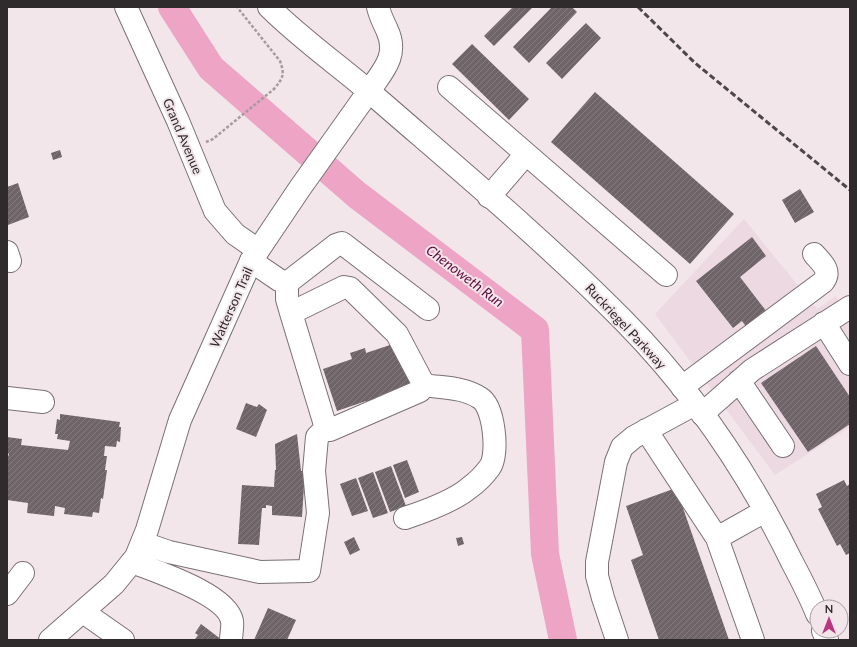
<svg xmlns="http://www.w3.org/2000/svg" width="857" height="647" viewBox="0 0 857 647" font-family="Lato,sans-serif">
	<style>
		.built { fill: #edd9e1 }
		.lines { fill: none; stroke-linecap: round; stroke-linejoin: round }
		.river { stroke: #eda4c5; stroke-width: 28 }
		.building { fill: url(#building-hatch) }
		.minor-casing { stroke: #7b7075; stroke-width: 24 }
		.major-casing { stroke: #7b7075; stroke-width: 24 }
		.path { stroke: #a59b9f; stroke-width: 2.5; stroke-dasharray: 3 2; stroke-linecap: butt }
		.minor { stroke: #fff; stroke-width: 22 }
		.major { stroke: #fff; stroke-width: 22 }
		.rail { stroke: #4d474a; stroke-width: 3; stroke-dasharray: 6 3; stroke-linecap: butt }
		.labels { text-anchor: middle; stroke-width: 4; stroke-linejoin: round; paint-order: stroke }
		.street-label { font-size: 13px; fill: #2f2a2c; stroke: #f2e6eb }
		.water-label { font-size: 14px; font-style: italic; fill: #5f093c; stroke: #f2e6eb }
	</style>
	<defs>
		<pattern id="building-hatch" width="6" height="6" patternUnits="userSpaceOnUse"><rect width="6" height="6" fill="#6f6569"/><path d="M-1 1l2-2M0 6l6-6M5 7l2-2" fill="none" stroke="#847c7f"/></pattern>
	</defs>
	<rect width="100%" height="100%" fill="#f2e6eb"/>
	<path class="built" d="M744,219L817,309L836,296L850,321V427L775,475L655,314Z"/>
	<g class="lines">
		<path class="river" d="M172,7L211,68L357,195L535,330L545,554L563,640"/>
	</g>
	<path class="building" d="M513,7H533L494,46L484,36Z
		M552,7H572L577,12L529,63L513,47Z
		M586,23L601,38L562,79L546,63Z
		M472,44L529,99L509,120L452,64Z
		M595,92L734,214L690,264L551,142Z
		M60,150L62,157L53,160L51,153Z
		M18,183L29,217L8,225L7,187Z
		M800,189L814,212L795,223L782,200Z
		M752,237L766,256L740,277L770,316L750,332L742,321L733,328L696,281Z
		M396,343L411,385L381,395L383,402L368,407L366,401L337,411L323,369L352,359L350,353L365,348L366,353Z
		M816,346L850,397V424L808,452L761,383Z
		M246,403L257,407L259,404L267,410L256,437L236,429Z
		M60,414L120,422L119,427H121L120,442L117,441L116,447L105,446L104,456H107L105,470H107L103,499L101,498L99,513L93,512L92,517L64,514L65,508L55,506L54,516L27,513L28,503L7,500V460L9,454L7,453V437L22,439L21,445L68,450L70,441L57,439L58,434H55L57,419L60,420Z
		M297,434L301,471H305L302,517L272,515V506L266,505V508H262L259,545L238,544L242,485L274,487L275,470H276L275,444Z
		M407,460L419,492L405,498L393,465Z
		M391,466L406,506L390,512L375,472Z
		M373,472L388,513L373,518L358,478Z
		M356,478L368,511L352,516L340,484Z
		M844,480L847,486L850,484V553L846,555L840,544L837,546L818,509L822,507L816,494Z
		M676,488L729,640H659L631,560L643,555L626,506Z
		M354,537L360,550L350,555L344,542Z
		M462,537L464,544L458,546L456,538Z
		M268,608L296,620L287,640H254Z
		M201,624L222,640L195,639L198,635L195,633Z"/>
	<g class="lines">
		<defs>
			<path id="minor" d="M126,7L178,121L215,211L235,234L258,250
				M449,87L666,275
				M369,91C383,71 399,55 387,30C383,21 380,16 378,7
				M489,197L526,154
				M7,252L10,261
				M251,261L279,280L287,283L336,245L342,243L428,309
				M287,283V299L291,313L326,428L330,430L420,391L424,385L397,334L350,288L344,287L291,313
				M824,323L850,364
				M739,381L783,446
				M682,387L823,282C832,271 822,263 814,254
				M7,398L43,402
				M702,414L752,370L850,307
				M646,430L717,538L753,640
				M405,518C423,512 454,501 469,488C476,483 485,474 490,467C499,454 494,406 480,398C464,387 442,388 424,385
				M717,538L765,511
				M143,543L169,552L260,572L309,571L318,513L314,471L317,437L326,428
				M132,562C155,571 227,594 232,621C233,627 231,634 231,640
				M7,594L23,573
				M83,612L123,640
				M617,640L603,598L597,576V562L616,462L622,447L634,437L695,404"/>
			<path id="major" d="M269,7C300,38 337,64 371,93C456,167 544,240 624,321C693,391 749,474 792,562C801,579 810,596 817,614
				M823,631L827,640
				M50,640L114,584L136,557L147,530L180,420L251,261L300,188L369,91"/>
		</defs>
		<use href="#minor" class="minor-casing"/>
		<use href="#major" class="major-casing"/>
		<path class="path" d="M206,142L213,139L274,89C283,78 285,75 280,61L237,7"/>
		<use href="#minor" class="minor"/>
		<use href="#major" class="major"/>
		<path class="rail" d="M638,7L695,63L850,190"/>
	</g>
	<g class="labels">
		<g class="street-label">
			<text transform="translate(183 136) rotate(67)" y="5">Grand Avenue</text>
			<text transform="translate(231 307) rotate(-66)" y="5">Watterson Trail</text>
			<text transform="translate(626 326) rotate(47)" y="5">Ruckriegel Parkway</text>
		</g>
		<g class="water-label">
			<text transform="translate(465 276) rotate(37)" y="5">Chenoweth Run</text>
		</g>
	</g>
	<rect width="857" height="647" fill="none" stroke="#2f2a2c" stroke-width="16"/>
	<g transform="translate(829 619)"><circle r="19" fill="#f2e6eb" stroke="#a49b9f"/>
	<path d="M0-3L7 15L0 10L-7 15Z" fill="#ba377f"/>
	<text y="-6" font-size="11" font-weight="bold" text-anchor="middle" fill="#2f2a2c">N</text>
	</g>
</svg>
